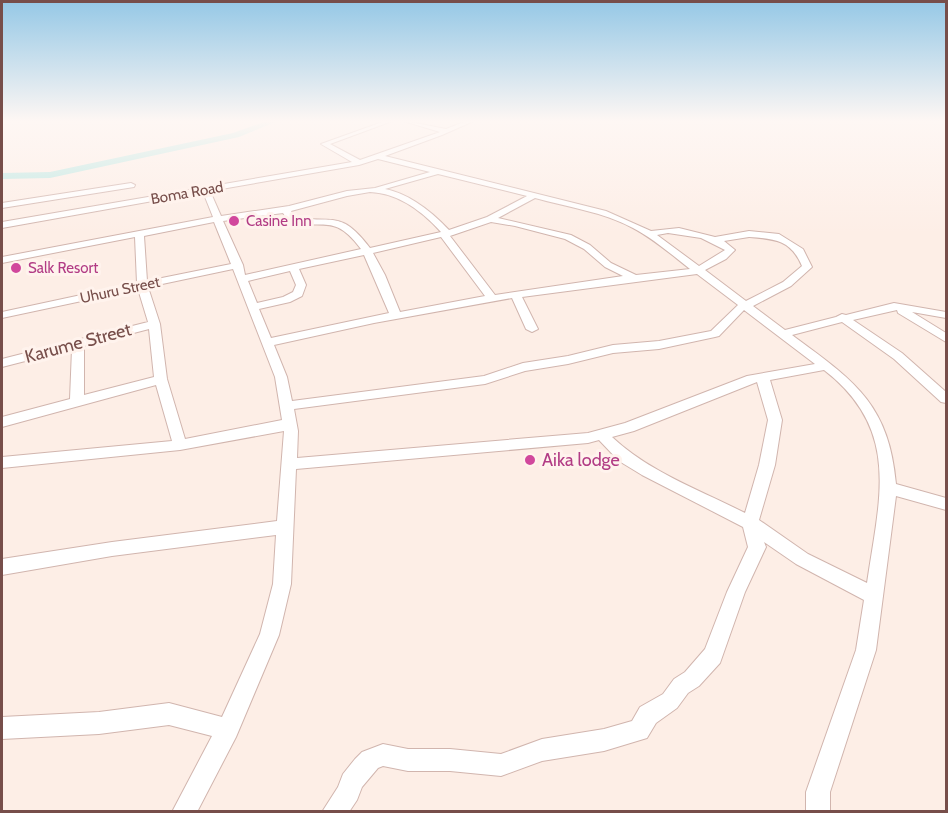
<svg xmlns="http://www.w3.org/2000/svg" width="948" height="813" viewBox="0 0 948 813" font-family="Cabin,sans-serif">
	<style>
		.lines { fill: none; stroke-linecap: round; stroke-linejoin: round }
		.river { fill: #b9e7e2; fill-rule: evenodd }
		.minor-casing { stroke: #d1b5ae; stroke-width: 2 }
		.minor { fill: #fff; fill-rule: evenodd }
		.hotel-dot { fill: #d1479c; stroke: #fff3ed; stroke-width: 2 }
		.labels { text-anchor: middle; stroke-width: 6; stroke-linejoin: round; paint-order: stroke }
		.far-street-label { font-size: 15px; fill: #774e4a; stroke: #fff3ed }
		.far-hotel-label { font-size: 15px; fill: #b23c85; stroke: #fff3ed; text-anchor: start }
		.street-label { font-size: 18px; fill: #774e4a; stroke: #fff3ed }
		.hotel-label { font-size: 18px; fill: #b23c85; stroke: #fff3ed; text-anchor: start }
	</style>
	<rect width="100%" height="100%" fill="#fdeee6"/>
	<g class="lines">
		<path class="river" d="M269,120H280L239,137L50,178L2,179V173L50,172L233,133Z"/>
		<defs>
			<path id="minor" d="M388,120H395L330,144L360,160L440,132L400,120L446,129L469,120H476L442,135L385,156L606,211L651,231L679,228L715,237L749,231L779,234L803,249L812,267L791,286L753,306L785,330L836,317L842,314L846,315L894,303L946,312V318L912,312L946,333V342L898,313L897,310L853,320L902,353L946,392V403L941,402L894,359L842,322L792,335C853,380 889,403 896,484L946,498V510L896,496L876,650L830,792V812H806V792L856,650L864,600L796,564L764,542L766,547L745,592L720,663L699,686L688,693L677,708L656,723L647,738L604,751L542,761L501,776L450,771H408L383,766L378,768L362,787L357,800L349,812H322L338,787L343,774L355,759L362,752L383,744L408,749H450L501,754L542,739L604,729L632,721L640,707L663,694L674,679L685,672L705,649L727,592L748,547L743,527L642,475L619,461L599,440L588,443L296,469L291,584L279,635L236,737L197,812H172L212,736L169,725L99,734L2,739V717L99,712L169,703L222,717L260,634L273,584L276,535L112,556L2,575V559L112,542L277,521L284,431L180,450L2,468V457L172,441L156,385L2,427V417L70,399L72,349L2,367V359L148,322L138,289L2,318V312L137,283L135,237L2,263V257L213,217L203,192L2,228V222L352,162L321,144ZM378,159L430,172L375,188L347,191L289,206L221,216L210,191L359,165ZM438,174L527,196L487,217L449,230C432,212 410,194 385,189ZM370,192C398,193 422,211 441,232L370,248C341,210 334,223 295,218L291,211L347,196ZM535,198C568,207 603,212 633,228C654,239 672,255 690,269L636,275L611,263L590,245L571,235L498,218ZM283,213L289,222C325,230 334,213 361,249L245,275L243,265L223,221ZM214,222L231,264L147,281L144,236ZM491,222L515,226L565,239L584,249L605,267L623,276L495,295L450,236ZM668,233L701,238L725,250L699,266L657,235ZM441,237L485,296L400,312L385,275L373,253ZM749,237C775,239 791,240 802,266L783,282L746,301L705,270L726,259L735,250L724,241ZM364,255L389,313L271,338L259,309L290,302L302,296L306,285L299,269ZM233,269L275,377L282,420L185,439L167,379L160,324L148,287ZM290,271L296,285L293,292L283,297L257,303L248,281ZM697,274L738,305L711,331L659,341L613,345L568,356L523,363L484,376L292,401L287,377L274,345L374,323L512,298L526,329L532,332L538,329L522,297ZM744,310L815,364L747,376L625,423L588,433L297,458L298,431L294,409L485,384L525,371L568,364L613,353L659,349L715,337L719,336ZM149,329L154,377L84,395V346ZM824,370C902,430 879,500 867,583L808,554L759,520L775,465L782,420L770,380ZM757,382L768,420L759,465L745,513C700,490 649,472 612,437L634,431Z
				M131,183L135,185L134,187L2,208V203Z"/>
		</defs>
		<use href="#minor" class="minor-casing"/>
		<use href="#minor" class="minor"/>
	</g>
	<linearGradient id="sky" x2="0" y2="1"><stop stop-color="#95c8e6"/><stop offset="0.52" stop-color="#fef7f4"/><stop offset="1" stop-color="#fef7f4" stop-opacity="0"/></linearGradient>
	<rect width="948" height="233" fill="url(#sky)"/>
	<g class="hotel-dot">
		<circle cx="234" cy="221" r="6"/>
		<circle cx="16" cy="268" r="6"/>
		<circle cx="530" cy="460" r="6"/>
	</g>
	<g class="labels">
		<g class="far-street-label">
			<text transform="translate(187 193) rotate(-10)" y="5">Boma Road</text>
			<text transform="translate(120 290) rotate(-12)" y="5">Uhuru Street</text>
		</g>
		<g class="far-hotel-label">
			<text x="246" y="226">Casine Inn</text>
			<text x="28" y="273">Salk Resort</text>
		</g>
		<g class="street-label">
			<text transform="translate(78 343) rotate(-15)" y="6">Karume Street</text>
		</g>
		<g class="hotel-label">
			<text x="542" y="466">Aika lodge</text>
		</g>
	</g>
	<rect width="948" height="813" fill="none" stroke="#774e4a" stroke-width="6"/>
</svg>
